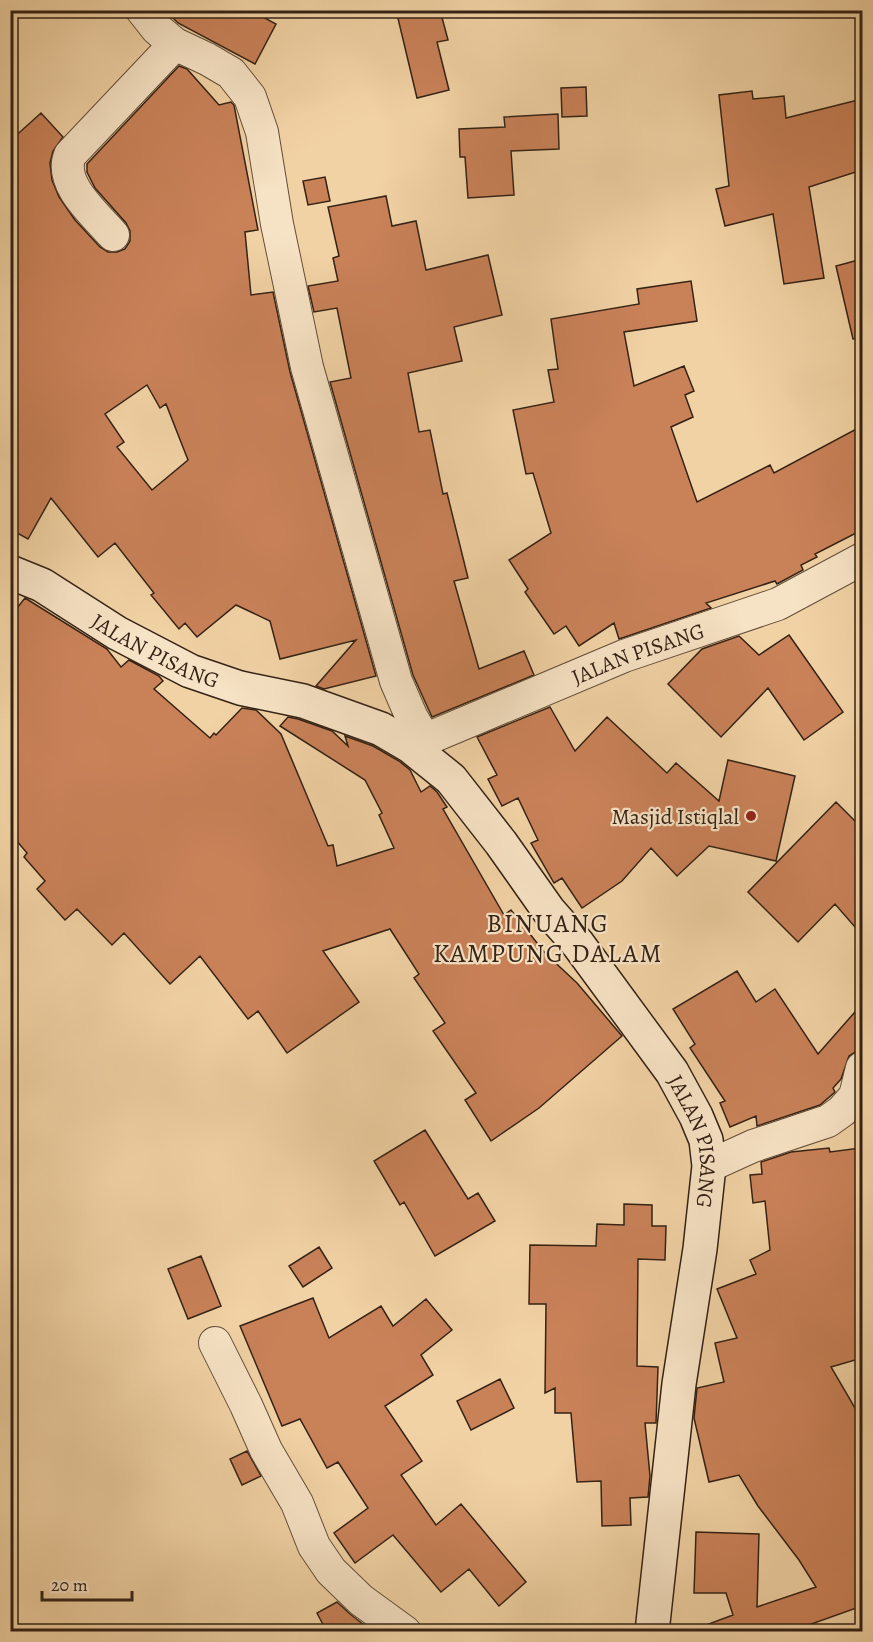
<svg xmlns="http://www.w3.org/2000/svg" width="873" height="1642" viewBox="0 0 873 1642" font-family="Alegreya,serif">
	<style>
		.building { fill: #c98158; stroke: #342215; stroke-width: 1.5; fill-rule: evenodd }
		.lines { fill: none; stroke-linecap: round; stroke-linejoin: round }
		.street-casing { stroke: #634e39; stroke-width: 34 }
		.secondary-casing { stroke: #342215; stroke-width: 36 }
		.street { stroke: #f6e2c4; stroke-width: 32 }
		.secondary { stroke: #f6e2c4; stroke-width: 33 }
		.poi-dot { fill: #8f2418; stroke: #f6e2c4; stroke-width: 2 }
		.labels { text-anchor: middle; stroke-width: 4.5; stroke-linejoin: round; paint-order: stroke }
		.street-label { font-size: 22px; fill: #342215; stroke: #f6e2c4 }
		.poi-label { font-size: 22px; fill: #342215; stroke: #f6e2c4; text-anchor: end }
		.quarter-label { font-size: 26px; letter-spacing: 1.5px; fill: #342215; stroke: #f6e2c4 }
	</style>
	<rect width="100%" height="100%" fill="#f1d2a4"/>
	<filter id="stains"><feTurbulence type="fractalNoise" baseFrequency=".00333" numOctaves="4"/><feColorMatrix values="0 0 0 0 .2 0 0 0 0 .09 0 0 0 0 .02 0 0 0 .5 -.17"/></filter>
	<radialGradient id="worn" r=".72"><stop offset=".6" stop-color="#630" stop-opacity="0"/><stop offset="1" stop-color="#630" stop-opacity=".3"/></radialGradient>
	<path class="building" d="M165,10H250L276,24L255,64L178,23Z
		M396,10H440L448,40L437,42L449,90L417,98Z
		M179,66L187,69L219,105L231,102L234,105L258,230L245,232L251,295L273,292L290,372L376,676L324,689L316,686L356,640L280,659L270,621L236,605L197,637L185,623L179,629L151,595L154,593L115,543L98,557L51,498L28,539L10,529V141L41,113L63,137L53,151L50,163L52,180L59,197L75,220L100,247L108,252H117L125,249L130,241V231L126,223L95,188L87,172V164ZM147,385L160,408L166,404L188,460L152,490L117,447L124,442L105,414Z
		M586,87L587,116L562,117L561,88Z
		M752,91L753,99L784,96L786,118L862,99V170L809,187L824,278L784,284L773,214L725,226L716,189L729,186L719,95Z
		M558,114L559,149L511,151L514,195L468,198L465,157H460L459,129L505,127L504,117Z
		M325,177L330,201L308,205L303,181Z
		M386,196L392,226L416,221L426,270L488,255L502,315L454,327L462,361L408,373L419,432L430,430L443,494L447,493L468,578L454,581L479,669L524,651L534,675L432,717L413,675L330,382L351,378L337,308L314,312L308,286L338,281L333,258L339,256L328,207Z
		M862,259V338L853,339L836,266Z
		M691,281L697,321L624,332L634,386L684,366L694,391L685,395L693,417L671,427L697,502L770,465L774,473L862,426V530L815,554L817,557L801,565L803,570L777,584L775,581L706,603L711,608L619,639L614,623L579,646L566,626L554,634L525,592L528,589L509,560L551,533L533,473L526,474L513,410L554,402L548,370L558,369L551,319L639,304L637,289Z
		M25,598L107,649L121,667L129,660L159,676L163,681L154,689L210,738L214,733L216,735L242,708L256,710L281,734L328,846L333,845L337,866L394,848L379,815L382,813L365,780L280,726L288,717L298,719L332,731L348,746L345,736L373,746L399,761L410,770L421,792L430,786L437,792L447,807L443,809L504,915L511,910L545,953L577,983L622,1036L539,1108L491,1141L465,1100L476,1093L433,1031L445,1023L414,978L419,974L390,929L323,951L359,1002L287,1053L258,1011L248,1019L200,956L170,984L124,933L112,945L77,909L65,920L37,889L45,881L24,857L27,853L10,833V617Z
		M789,635L843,712L804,740L768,688L721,737L668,684L702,649L739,636L759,655Z
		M550,707L575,751L607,717L667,773L676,763L719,801L728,760L795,776L776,861L709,846L677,876L651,848L622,881L582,908L562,878L554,883L531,843L538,840L518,798L502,806L488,779L497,775L477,737Z
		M836,802L862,828V935L835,904L798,942L748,892Z
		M737,971L756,1002L775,989L818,1054L862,1004V1051H857L849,1056L841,1079L833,1088L835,1092L820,1105L757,1126L756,1116L730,1127L720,1103L725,1101L690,1048L695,1044L673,1009Z
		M425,1130L468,1199L478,1193L495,1221L435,1256L404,1202L400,1205L374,1161Z
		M829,1148L830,1152L860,1148L862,1165V1358L831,1367L862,1420V1606L789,1632H698V1628L733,1615L726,1593H694L696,1532L759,1534L757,1607L816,1587L799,1560L758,1506L739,1475L709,1482L694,1418L697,1388L724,1382L715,1343L737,1338L717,1289L756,1274L750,1260L770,1250L765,1201L753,1203L750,1175L762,1174L761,1162L791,1152Z
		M624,1204L652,1205V1226H666L665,1260L638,1259L637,1366L658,1367L656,1423H645L650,1476L648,1497L630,1498L631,1525L602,1526L601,1481L577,1482L571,1413H555V1388L545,1393L546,1304H529L530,1245L596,1246L597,1224L624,1225Z
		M319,1247L332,1268L303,1287L289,1266Z
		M201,1256L221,1306L188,1319L168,1269Z
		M313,1298L329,1338L381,1306L393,1326L426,1299L452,1330L421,1355L433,1375L385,1406L422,1461L401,1475L436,1525L461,1504L526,1582L499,1606L469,1569L441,1592L393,1535L355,1563L334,1533L368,1508L338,1462L327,1468L300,1419L282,1426L240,1326Z
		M500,1379L514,1408L471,1430L457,1401Z
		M247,1451L261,1476L242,1485L230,1459Z
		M337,1602L350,1614L373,1632H327L317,1613Z"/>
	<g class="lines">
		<defs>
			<g id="street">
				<path d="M142,10L157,29L175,44L207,59L231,73L250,97L262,132L277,224L307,367L396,681L412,718L425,740"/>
				<path d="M113,235C96,215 58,184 70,155L175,44"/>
				<path id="s1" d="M410,746L624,656L778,604L862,559"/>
				<path d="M709,1166L753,1146L828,1121L842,1111L855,1096L862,1068"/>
				<path d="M215,1343L246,1405L266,1450L297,1503L314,1546L331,1571L361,1600L405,1632"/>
			</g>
			<g id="secondary">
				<path id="s2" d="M10,572L42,585L117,633L190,671L240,688L303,701L381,729L410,746L451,779L501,843L549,911L578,944L672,1072L696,1116L706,1140L709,1166L700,1249L679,1384L652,1632"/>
			</g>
		</defs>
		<use href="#street" class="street-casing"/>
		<use href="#secondary" class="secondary-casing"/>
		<use href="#street" class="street"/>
		<use href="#secondary" class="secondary"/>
	</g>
	<circle class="poi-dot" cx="751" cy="816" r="6"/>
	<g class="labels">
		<g class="street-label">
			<text dy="8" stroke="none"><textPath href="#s2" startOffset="166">JALAN PISANG</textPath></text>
			<text dy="8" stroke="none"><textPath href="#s1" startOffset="246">JALAN PISANG</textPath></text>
			<text dy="8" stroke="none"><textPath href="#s2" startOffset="934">JALAN PISANG</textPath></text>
		</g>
		<g class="poi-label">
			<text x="739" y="824">Masjid Istiqlal</text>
		</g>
		<g class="quarter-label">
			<text x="548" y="932">BINUANG<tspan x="548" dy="30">KAMPUNG DALAM</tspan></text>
		</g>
	</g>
	<rect width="873" height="1642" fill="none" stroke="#f1d2a4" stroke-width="36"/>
	<rect x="12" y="12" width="849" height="1618" fill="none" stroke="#342215" stroke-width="3"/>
	<rect x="18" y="18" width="837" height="1606" fill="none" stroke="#342215" stroke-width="1.5"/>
	<path d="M42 1591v9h90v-9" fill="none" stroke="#342215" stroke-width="3"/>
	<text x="51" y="1591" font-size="18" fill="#342215" stroke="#f6e2c4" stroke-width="4.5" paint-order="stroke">20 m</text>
	<rect width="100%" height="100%" filter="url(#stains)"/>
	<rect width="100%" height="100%" fill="url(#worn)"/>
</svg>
